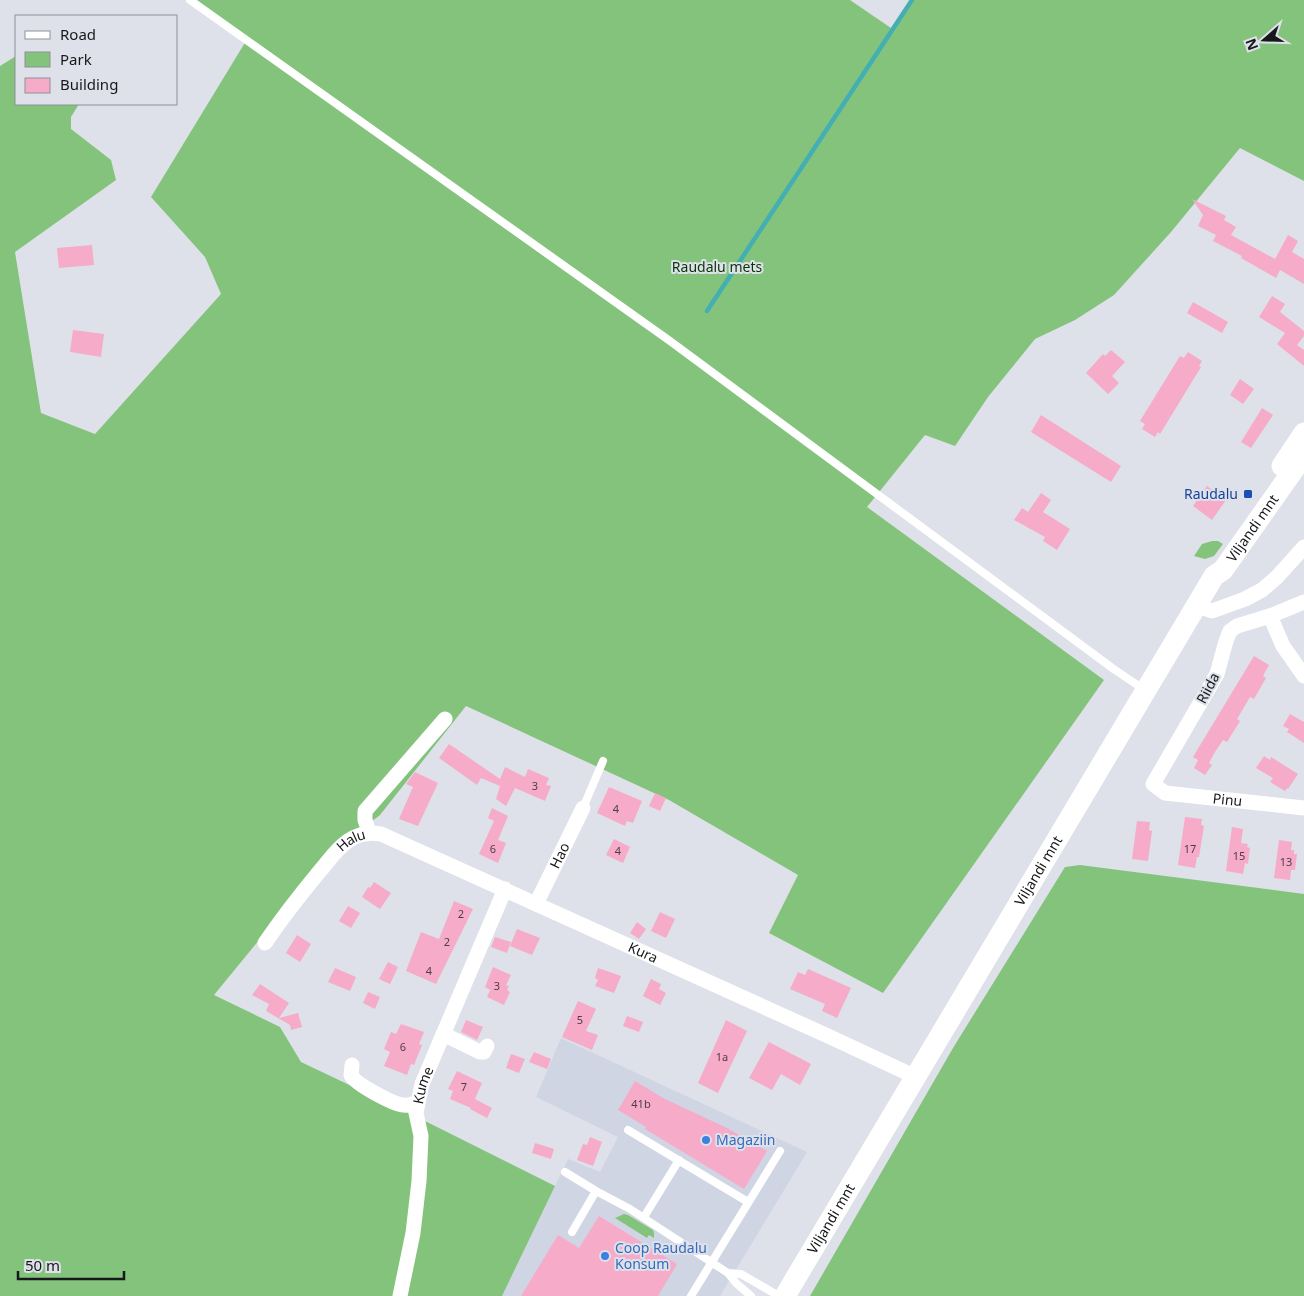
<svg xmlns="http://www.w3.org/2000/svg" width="1304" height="1296" viewBox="0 0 1304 1296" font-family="'Noto Sans',sans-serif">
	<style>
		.built { fill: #d0d5e4 }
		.green { fill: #84c37c }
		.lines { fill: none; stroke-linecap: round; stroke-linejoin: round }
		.stream { stroke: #44afb3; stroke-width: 4.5 }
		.building { fill: #f6abc9 }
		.service { stroke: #fff; stroke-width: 8 }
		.minor { stroke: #fff; stroke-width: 15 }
		.secondary { stroke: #fff; stroke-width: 21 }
		.transit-dot { fill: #1a4fb4; stroke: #dee1e9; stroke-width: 2 }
		.shop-dot { fill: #3f7fe0; stroke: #dee1e9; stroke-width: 2 }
		.labels { text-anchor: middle; stroke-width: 4; stroke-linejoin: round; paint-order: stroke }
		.number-label { font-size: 11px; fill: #4f3d46 }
		.park-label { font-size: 14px; fill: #073504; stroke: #dee1e9 }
		.transit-label { font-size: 14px; fill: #164399; stroke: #dee1e9; text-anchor: end }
		.street-label { font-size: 14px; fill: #17181b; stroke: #dee1e9 }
		.shop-label { font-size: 14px; fill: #366cbe; stroke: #dee1e9; text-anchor: start }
	</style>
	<rect width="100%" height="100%" fill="#dee1e9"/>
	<path class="built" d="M561,1038L807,1152L720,1296H502L568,1159L600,1172L618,1137L536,1097Z"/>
	<path class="green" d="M190,0H850L891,28L910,0H1304V181L1240,148L1171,232L1114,295L1075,320L1035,339L988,397L955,446L925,435L867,507L1104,680L883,993L769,933L798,875L669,800L466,706L380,815L363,828L282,912L214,995L280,1027L301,1062L425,1121L555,1186L502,1296H0V66L16,56V104H79L71,117V129L111,160L116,180L15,252L41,413L95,434L221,294L205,257L151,197L246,41Z
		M1212,541H1218L1223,544L1214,556L1205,559L1194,556L1202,544Z
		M1080,865L1304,894V1296H810L953,1048L1065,867Z
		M624,1214L628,1215L653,1230L654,1233V1238L649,1235L647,1238L615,1218Z"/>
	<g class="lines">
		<path class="stream" d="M707,311L912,0"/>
	</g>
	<path class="building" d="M1192,199L1226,216L1224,220L1236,227L1231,235L1275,259L1288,235L1298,241L1292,252L1304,259V284L1280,270L1276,278L1241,258L1242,256L1213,241L1216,235L1198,226L1203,215Z
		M92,245L94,265L59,268L57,248Z
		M1272,296L1285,304L1280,312L1304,331V336L1297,345L1304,350V366L1277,344L1285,333L1259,317Z
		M1193,302L1228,322L1222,333L1187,313Z
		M73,330L104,334L101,357L70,352Z
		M1111,350L1125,362L1112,376L1119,383L1108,394L1086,373L1103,354L1105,356Z
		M1188,352L1202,361L1199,366L1201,367L1160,434L1158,432L1155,437L1142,429L1145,424L1140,421L1180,356L1184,358Z
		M1240,379L1254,389L1243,404L1230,395Z
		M1262,408L1273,415L1251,448L1241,442Z
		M1041,415L1121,466L1111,482L1031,432Z
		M1207,486L1226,500L1212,520L1193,506Z
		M1041,493L1051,500L1043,512L1070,529L1057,550L1043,541L1045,537L1014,520L1022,508L1028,512Z
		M1254,656L1269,665L1263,676L1266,678L1254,699L1250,697L1243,709L1237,719L1240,721L1227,742L1223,740L1215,752L1209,763L1212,765L1205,775L1194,768L1198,760L1193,757Z
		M1290,714L1304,722V743L1287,732L1289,729L1283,726Z
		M449,744L500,779L505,767L525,777L528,769L549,778L546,785L551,786L545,801L515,788L506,806L496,799L500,786L481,778L477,785L439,758Z
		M1264,756L1270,760L1271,757L1298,774L1288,789L1287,788L1285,791L1270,782L1273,778L1256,768Z
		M415,772L438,783L418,826L399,819L413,787L406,784Z
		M609,787L642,801L633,823L627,821L625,826L597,813Z
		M655,793L666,798L660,811L649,806Z
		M492,808L508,816L498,840L506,843L498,863L479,854L494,821L488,818Z
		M1185,817L1202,819L1201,825L1204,826L1199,857H1197L1195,868L1178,865Z
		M1137,821L1150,822L1149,830L1152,831L1148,861L1132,859Z
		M1232,827L1243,829L1241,843L1248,844L1247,847L1250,848L1248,864L1245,863L1243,874L1226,871Z
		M614,839L630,847L623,863L606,855Z
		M1279,840L1292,842L1291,850H1294V854H1297L1295,870H1291L1290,880L1274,878Z
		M374,882L391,893L380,909L362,897L368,887L370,888Z
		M454,901L473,909L436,984L406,971L421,932L439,939Z
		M348,906L360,913L351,928L339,921Z
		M660,912L675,919L666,938L651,931Z
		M637,922L646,929L639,939L630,933Z
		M517,929L540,938L532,955L510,946Z
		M297,935L311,944L300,962L286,953Z
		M495,937L511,942L507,953L491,947Z
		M388,962L398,967L390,984L379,979Z
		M493,967L511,975L506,985L509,986L507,990L510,992L504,1005L487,997L490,990L485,987Z
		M335,968L356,977L350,991L328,982Z
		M598,968L621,976L614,993L595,986L598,980L595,978Z
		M808,969L851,988L837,1018L822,1011L825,1004L790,989L798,972L805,975Z
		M651,979L661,984L659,989L666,993L660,1005L643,996Z
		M260,984L289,1003L279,1018L298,1013L302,1027L291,1030L290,1025L266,1011L269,1004L252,995Z
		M368,992L380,997L375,1009L363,1003Z
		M578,1001L596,1009L586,1031L598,1035L592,1050L562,1037Z
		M627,1016L643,1022L639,1032L623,1026Z
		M466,1020L483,1027L477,1040L461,1032Z
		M726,1020L747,1031L718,1093L698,1083Z
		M401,1024L424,1032L419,1044L422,1045L414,1065L411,1064L407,1075L384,1066L390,1052L384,1049L391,1032L396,1034Z
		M769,1042L811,1064L800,1085L781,1074L772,1090L749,1078Z
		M534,1052L551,1059L547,1069L529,1062Z
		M511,1054L525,1059L519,1073L506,1068Z
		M457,1071L482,1083L471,1108L450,1099L453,1091L448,1089Z
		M635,1081L663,1098L727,1128L767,1151L744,1189L645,1129L646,1127L618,1110Z
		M475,1099L492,1108L487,1118L470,1109Z
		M590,1137L602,1142L593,1166L577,1160L583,1144L587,1145Z
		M535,1143L554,1149L551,1159L532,1153Z
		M599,1216L677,1264L658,1296H521L558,1235L579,1248Z"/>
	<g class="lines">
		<path class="service" d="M190,0L670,341L1115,670L1145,690
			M583,808L603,761
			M628,1130L748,1202
			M565,1172L596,1191L630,1209L728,1273L741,1274L779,1296
			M644,1217L679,1160
			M572,1232L596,1191
			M728,1273L736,1283L751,1296
			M691,1296L780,1151"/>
		<g class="minor">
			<path id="s1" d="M1304,602L1270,616L1237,626L1230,631L1226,641L1217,674L1153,784L1165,793L1304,808"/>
			<path d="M1197,606L1212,611L1245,599L1262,590L1277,577L1304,547"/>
			<path d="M1270,616L1283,646L1304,676"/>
			<path d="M369,832L365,820V811L445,719"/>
			<path id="s2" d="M536,904L583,808"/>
			<path id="s3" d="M265,943C282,918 300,895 319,872C328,862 336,849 348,841C358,834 369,832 381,834L828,1036L916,1077"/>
			<path d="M443,1034L480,1052H484L487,1046"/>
			<path d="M352,1065L351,1075C355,1084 393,1104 403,1105C408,1106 413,1104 418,1102"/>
			<path id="s4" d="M400,1296L413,1233L419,1181L421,1136L416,1113L422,1084L505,889"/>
		</g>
		<g class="secondary">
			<path d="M1282,466L1304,433"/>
			<path id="s5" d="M785,1296L1214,576L1223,570L1304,455"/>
		</g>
	</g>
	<rect class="transit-dot" x="1243" y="489" width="10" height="10" rx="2.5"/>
	<g class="shop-dot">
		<circle cx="706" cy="1140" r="5"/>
		<circle cx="605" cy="1256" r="5"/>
	</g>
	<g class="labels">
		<g class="number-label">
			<text x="535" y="790">3</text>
			<text x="616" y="813">4</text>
			<text x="493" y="853">6</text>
			<text x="1190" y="853">17</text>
			<text x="618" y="855">4</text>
			<text x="1239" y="860">15</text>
			<text x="1286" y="866">13</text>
			<text x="461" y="918">2</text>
			<text x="447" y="946">2</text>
			<text x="429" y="975">4</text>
			<text x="497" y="990">3</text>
			<text x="580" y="1024">5</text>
			<text x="403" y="1051">6</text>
			<text x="722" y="1061">1a</text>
			<text x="464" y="1091">7</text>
			<text x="641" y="1108">41b</text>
		</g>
		<g class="park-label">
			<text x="717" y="272">Raudalu mets</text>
		</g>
		<g class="transit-label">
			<text x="1238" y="499">Raudalu</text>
		</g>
		<g class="street-label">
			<text dy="5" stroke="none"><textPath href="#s5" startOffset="900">Viljandi mnt</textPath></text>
			<text transform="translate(1208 688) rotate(-62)" y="5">Riida</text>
			<text dy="5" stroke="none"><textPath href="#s1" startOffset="330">Pinu</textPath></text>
			<text dy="5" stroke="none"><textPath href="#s3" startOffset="135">Halu</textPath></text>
			<text dy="5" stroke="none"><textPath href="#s2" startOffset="54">Hao</textPath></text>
			<text dy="5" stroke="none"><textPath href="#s5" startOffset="495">Viljandi mnt</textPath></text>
			<text dy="5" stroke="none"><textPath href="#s3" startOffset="454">Kura</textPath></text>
			<text dy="5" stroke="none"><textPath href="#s4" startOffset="214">Kume</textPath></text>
			<text dy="5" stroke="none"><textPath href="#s5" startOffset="90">Viljandi mnt</textPath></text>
		</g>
		<g class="shop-label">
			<text x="716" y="1145">Magaziin</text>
			<text x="615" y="1253">Coop Raudalu<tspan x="615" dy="16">Konsum</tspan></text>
		</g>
	</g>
	<rect x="15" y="15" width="162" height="90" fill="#dee1e9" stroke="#8e9197"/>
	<rect x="25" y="31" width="25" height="8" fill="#ffffff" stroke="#8e9197"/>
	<text x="60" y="40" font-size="15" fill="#17181b">Road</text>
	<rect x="25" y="52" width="25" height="15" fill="#84c37c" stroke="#8e9197"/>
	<text x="60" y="65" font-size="15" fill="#17181b">Park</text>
	<rect x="25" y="78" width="25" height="15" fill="#f6abc9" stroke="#8e9197"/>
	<text x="60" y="90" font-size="15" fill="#17181b">Building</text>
	<g transform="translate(1264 40) rotate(250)" stroke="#dee1e9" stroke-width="4" paint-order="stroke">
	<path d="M0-4L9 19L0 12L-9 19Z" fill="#17181b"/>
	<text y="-8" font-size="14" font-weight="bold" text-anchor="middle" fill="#17181b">N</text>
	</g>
	<path d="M18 1271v8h106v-8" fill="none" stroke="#17181b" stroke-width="2.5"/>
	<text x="25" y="1271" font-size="15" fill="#17181b" stroke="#dee1e9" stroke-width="4" paint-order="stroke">50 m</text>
</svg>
